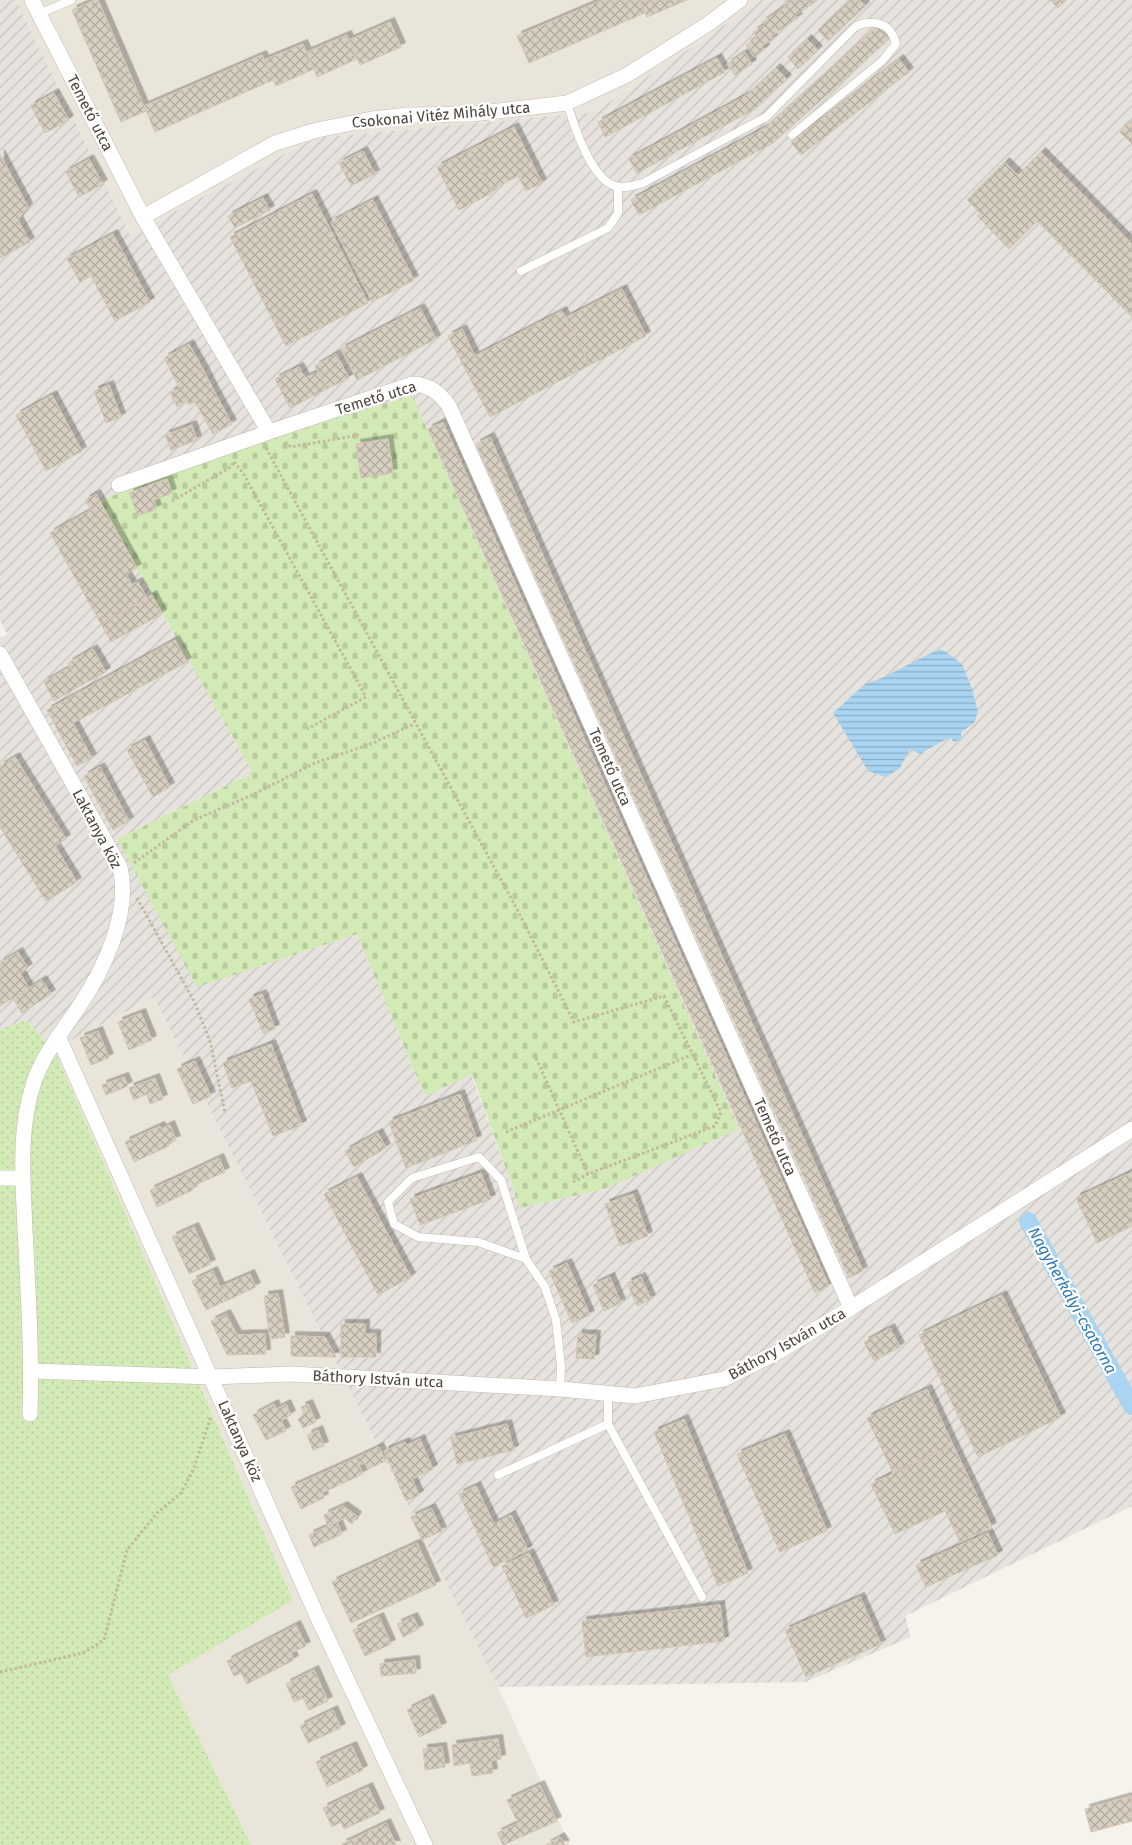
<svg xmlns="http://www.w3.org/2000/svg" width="1132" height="1845" viewBox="0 0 1132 1845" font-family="'Fira Sans',sans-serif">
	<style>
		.residential { fill: #eae5da }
		.industrial { fill: url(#industrial-furrows); fill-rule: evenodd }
		.grass { fill: url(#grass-dots) }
		.cemetery { fill: url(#cemetery-stones) }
		.water { fill: url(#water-rules) }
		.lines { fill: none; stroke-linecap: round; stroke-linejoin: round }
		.canal { stroke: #a9d4f2; stroke-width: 18 }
		.building { fill: url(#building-cross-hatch); stroke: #d3c7b4; filter: url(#shadow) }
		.lane-casing { stroke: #c2bbae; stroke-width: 9 }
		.street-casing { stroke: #c2bbae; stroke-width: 16 }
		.path { stroke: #c4b79f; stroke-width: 3; stroke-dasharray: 2.5 2.5; stroke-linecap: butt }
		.lane { stroke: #fff; stroke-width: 8 }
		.street { stroke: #fff; stroke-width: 15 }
		.labels { text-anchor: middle; stroke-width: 4.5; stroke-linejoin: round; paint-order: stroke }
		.street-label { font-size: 15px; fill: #4b4439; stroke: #fff }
		.water-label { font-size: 16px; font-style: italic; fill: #2e7ab2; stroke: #fff }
	</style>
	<defs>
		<pattern id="industrial-furrows" width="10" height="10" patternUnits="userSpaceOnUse" patternTransform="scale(1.25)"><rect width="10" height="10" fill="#e6e2dd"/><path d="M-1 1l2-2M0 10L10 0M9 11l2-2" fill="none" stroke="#c7c3be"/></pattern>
		<pattern id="grass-dots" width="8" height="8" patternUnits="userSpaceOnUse" patternTransform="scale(1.25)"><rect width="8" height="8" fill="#d2eab5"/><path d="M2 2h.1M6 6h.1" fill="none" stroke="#b6ca9c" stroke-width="1.8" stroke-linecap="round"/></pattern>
		<pattern id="cemetery-stones" width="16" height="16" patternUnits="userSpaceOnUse" patternTransform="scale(1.25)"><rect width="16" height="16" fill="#d2eab5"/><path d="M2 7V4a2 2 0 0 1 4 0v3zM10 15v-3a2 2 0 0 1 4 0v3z" fill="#b6ca9c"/></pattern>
		<pattern id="water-rules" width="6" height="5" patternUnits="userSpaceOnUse" patternTransform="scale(1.25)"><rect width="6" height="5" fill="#a9d4f2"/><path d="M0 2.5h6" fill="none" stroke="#8caec5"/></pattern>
		<pattern id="building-cross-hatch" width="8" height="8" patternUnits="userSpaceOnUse" patternTransform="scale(1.25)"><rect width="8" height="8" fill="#d8cfc1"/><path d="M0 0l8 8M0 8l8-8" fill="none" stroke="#b1aa9e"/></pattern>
		<filter id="shadow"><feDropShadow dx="4.5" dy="-4.5" stdDeviation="0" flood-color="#0004"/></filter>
	</defs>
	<rect width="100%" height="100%" fill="#f6f3ec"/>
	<path class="residential" d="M16,0H762L595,112L315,138L130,235Z
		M154,997L498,1687L570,1845H251L168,1675L293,1600L54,1049Z"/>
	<path class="industrial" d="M0,0H16L130,235L315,138L595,112L762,0H1132V1506L905,1616L911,1637L806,1682L498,1687L154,997L54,1049L25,1020L0,1030V638L7,634L0,620ZM99,501L604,1189L520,1208L471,1074L425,1096L357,934L197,986L118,839L253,773Z"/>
	<path class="grass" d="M25,1020L54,1049L293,1600L168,1675L251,1845H0V1030Z"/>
	<path class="cemetery" d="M412,396L739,1129L604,1189L520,1208L472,1074L425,1096L357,934L197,987L117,839L253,773L99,501L257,441Z"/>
	<path class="water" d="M937,650H943L962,664L972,689L978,712L974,723L961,732V739L954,742L950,737L920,754L910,749L900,768L886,777L868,771L833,713L865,684L884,677Z"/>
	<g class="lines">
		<path class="canal" d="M1028,1221L1132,1406"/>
	</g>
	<path class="building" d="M95,0H98L146,111L121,122L72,10Z
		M602,0H640L645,13L529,63L517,36Z
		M640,0H687L647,17Z
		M786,0H818L796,15L798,18L771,36L773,39L762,46L765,49L754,57L746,45L757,37L753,32L764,25L762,22L789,4Z
		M850,0H860L865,6L828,41L818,30Z
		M1050,0H1066L1058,8Z
		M390,22L401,47L360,65L349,40Z
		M878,26L889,39L773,143L639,215L631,200L765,128Z
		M347,35L357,59L317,77L307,52Z
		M807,39L818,50L798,69L788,57Z
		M303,44L314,69L276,86L264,60Z
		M745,52L752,64L735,75L727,64Z
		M262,55L273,80L155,132L144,106Z
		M717,58L725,72L605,137L598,122Z
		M899,59L909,72L801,155L791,142Z
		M776,68L787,79L755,109L637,173L629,159L747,95Z
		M54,93L69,120L45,133L31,106Z
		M1132,120V144L1120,132Z
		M514,127L542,183L526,191L518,176L491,190L470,150Z
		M470,150L492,193L459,210L437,167Z
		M363,151L375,174L351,186L339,163Z
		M1041,152L1132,244V317L1037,221L1009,249L977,216L980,213L967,200L1005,162L1018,175Z
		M0,154L28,207L18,220L30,242L0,258Z
		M89,159L103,184L79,197L66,172Z
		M312,194L368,303L286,346L230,237Z
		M263,198L270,210L235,228L228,216Z
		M373,200L414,280L372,302L331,222Z
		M113,234L150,302L115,321L91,276L80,282L67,259Z
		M622,289L646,336L590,365L565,318Z
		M420,308L436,339L357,380L341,349Z
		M562,311L590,365L490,417L448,336L462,329L475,356Z
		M189,344L203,369L177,383L164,358Z
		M336,354L349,378L327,389L315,366Z
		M299,367L305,378L318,372L327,389L290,408L275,379Z
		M203,369L214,391L189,405L187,401L177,407L170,393L180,388L177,383Z
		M109,385L121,417L106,423L94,391Z
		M214,391L232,424L213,434L195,402Z
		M52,395L82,451L46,471L16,415Z
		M443,422L829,1286L815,1293L428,429Z
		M192,425L197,440L171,450L165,435Z
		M490,437L863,1271L849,1278L476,444Z
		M388,439L393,473L361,478L356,444Z
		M167,479L172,493L154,500L157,509L138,516L129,493Z
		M96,494L137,568L126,574L132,585L138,582L147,598L101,624L50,533L91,510L85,500Z
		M152,595L162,614L111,642L101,624Z
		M175,640L187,662L73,723L92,758L77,766L47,710Z
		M93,649L106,672L80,686L68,663Z
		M70,667L80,686L54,701L44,682Z
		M145,740L170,787L153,797L127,750Z
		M15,757L66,839L55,846L77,882L46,901L0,827V766Z
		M100,767L129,821L113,830L84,776Z
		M18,952L28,968L20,973L29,988L0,1006V963Z
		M42,980L51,994L22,1013L13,998Z
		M262,994L275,1029L263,1033L249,999Z
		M141,1013L152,1040L129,1050L118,1022Z
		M98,1031L109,1058L91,1065L80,1038Z
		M271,1044L302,1125L273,1136L251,1081L232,1088L223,1063Z
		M195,1061L211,1096L193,1104L177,1069Z
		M124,1077L128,1086L106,1095L102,1085Z
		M155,1078L163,1099L150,1104L147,1094L134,1100L129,1088Z
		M460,1094L477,1140L406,1168L389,1122Z
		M170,1125L176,1140L168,1143L169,1146L134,1162L125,1142L160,1126L162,1129Z
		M378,1133L386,1148L354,1167L345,1151Z
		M219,1158L225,1172L191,1187L185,1174Z
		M1132,1172V1226L1097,1243L1076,1198Z
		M481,1173L491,1199L420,1225L410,1199Z
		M185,1174L193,1190L157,1207L150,1190Z
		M357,1177L411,1277L378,1295L324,1194Z
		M633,1194L648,1236L620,1246L605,1204Z
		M194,1227L211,1264L189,1274L172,1237Z
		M567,1263L590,1315L572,1323L549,1271Z
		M213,1271L226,1301L206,1310L192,1281Z
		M250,1274L256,1287L226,1301L220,1287Z
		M610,1277L621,1303L604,1311L593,1285Z
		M641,1277L651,1299L637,1306L627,1283Z
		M278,1294L285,1337L270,1339L264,1296Z
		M1002,1295L1061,1417L978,1457L919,1335Z
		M226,1314L237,1335L265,1334L266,1354L227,1355L211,1321Z
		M341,1324H365V1334H376V1357H341Z
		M890,1328L900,1347L874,1361L864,1342Z
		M578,1334L596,1335L594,1359L576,1358Z
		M291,1336L325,1337L336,1357L291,1356Z
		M927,1389L953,1445L893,1473L867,1418Z
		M274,1404L276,1409L286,1404L291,1415L281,1421L286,1431L266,1440L253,1415Z
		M308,1404L316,1422L303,1428L298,1419L304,1415L301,1407Z
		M684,1419L748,1573L718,1586L654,1432Z
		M507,1424L514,1450L457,1464L451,1438Z
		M318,1430L324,1446L313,1450L307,1435Z
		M785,1434L827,1531L780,1552L737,1454Z
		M420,1439L433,1469L412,1479L419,1495L406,1501L384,1451L405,1442L407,1445Z
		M953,1445L992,1527L960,1542L945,1511L895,1534L871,1484Z
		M379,1447L386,1461L368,1469L365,1463L359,1465L356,1458Z
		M356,1458L363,1474L322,1493L324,1498L301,1509L291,1487Z
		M476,1486L494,1524L511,1515L528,1550L493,1567L459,1494Z
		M343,1506L357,1516L352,1524L344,1518L328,1526L324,1515Z
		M431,1508L442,1531L422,1540L411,1517Z
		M337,1522L342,1534L314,1547L309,1535Z
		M988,1533L998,1555L926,1587L916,1565Z
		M417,1543L436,1585L351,1623L332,1582Z
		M529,1553L554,1605L526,1618L502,1566Z
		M860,1597L881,1644L806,1677L785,1630Z
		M720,1605L724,1641L586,1657L582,1621Z
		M379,1617L391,1644L365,1656L353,1630Z
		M413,1617L419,1629L403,1637L397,1624Z
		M296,1625L306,1646L291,1653L294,1660L247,1684L241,1673L234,1676L227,1661Z
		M415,1660L416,1673L381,1676L380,1664Z
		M314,1670L328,1701L309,1710L303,1698L294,1702L286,1684Z
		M429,1699L442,1727L419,1737L407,1710Z
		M333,1710L341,1728L308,1743L300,1726Z
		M498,1739L501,1759L491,1761L493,1773L472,1776L470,1763L454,1766L452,1745Z
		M352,1746L363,1770L327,1787L316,1762Z
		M442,1747L445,1767L425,1770L423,1749Z
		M540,1785L557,1821L503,1845L497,1833L518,1823L507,1800Z
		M368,1787L380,1813L344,1829L341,1822L332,1827L323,1808Z
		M1131,1796L1132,1821L1091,1832L1085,1809Z
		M386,1823L396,1845H343L342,1844Z
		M560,1837L565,1845H546Z"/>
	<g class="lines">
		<defs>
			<path id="lane" d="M39,14L71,0
				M567,103C574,125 592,185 620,187C628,188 636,185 643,183L766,117L856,26C875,19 891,23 896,44L882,61L792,135
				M521,271L608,228L618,213V187
				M526,1259L478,1242L418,1237L394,1224L388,1202L412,1178L479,1157L501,1180L526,1259L545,1287L556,1320L561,1366L560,1389
				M608,1393V1424L702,1597
				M498,1475L608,1424"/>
			<path id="street" d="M32,0L143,217L269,432L412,384C430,385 439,392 449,406L851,1308
				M143,217L275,143L317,130L372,119L408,115L472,114L567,103L627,75L708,24L740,0
				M119,485L269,432
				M0,654L120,867C131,913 104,970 78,1008C62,1032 43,1055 34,1082C18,1129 23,1181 25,1229C28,1290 32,1352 30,1414
				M58,1036L318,1618L425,1845
				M0,1178H23
				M32,1371L212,1377L292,1374L560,1389L635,1396L724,1379L778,1352L851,1308L1132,1129"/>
		</defs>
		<use href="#lane" class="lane-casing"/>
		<use href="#street" class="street-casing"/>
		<path class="path" d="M285,442L291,447L359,435
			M266,448L518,911L574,1022L664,996L721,1112L715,1126L588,1174L573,1182
			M234,462L243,473L366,697L307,729
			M172,501L231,467L234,461
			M134,863L194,820L250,796L315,763L373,743L414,724
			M137,898L194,1001L210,1041L225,1113
			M536,1058L588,1174
			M506,1132L691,1055
			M0,1672L83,1653L104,1640L127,1550L157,1513L181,1493L194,1468L211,1416"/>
		<use href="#lane" class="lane"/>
		<use href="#street" class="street"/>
	</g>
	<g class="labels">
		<g class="street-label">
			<text transform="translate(90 113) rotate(63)" y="5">Temető utca</text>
			<text transform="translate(441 115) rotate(-5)" y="5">Csokonai Vitéz Mihály utca</text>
			<text transform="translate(376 398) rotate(-17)" y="5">Temető utca</text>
			<text transform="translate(610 767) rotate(66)" y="5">Temető utca</text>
			<text transform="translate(97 829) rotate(62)" y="5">Laktanya köz</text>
			<text transform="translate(775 1137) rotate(66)" y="5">Temető utca</text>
			<text transform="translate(787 1344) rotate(-29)" y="5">Báthory István utca</text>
			<text transform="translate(378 1379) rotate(3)" y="5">Báthory István utca</text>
			<text transform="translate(240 1441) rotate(66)" y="5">Laktanya köz</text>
		</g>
		<g class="water-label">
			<text transform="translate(1073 1300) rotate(61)" y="6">Nagyherkályi-csatorna</text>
		</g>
	</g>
</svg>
